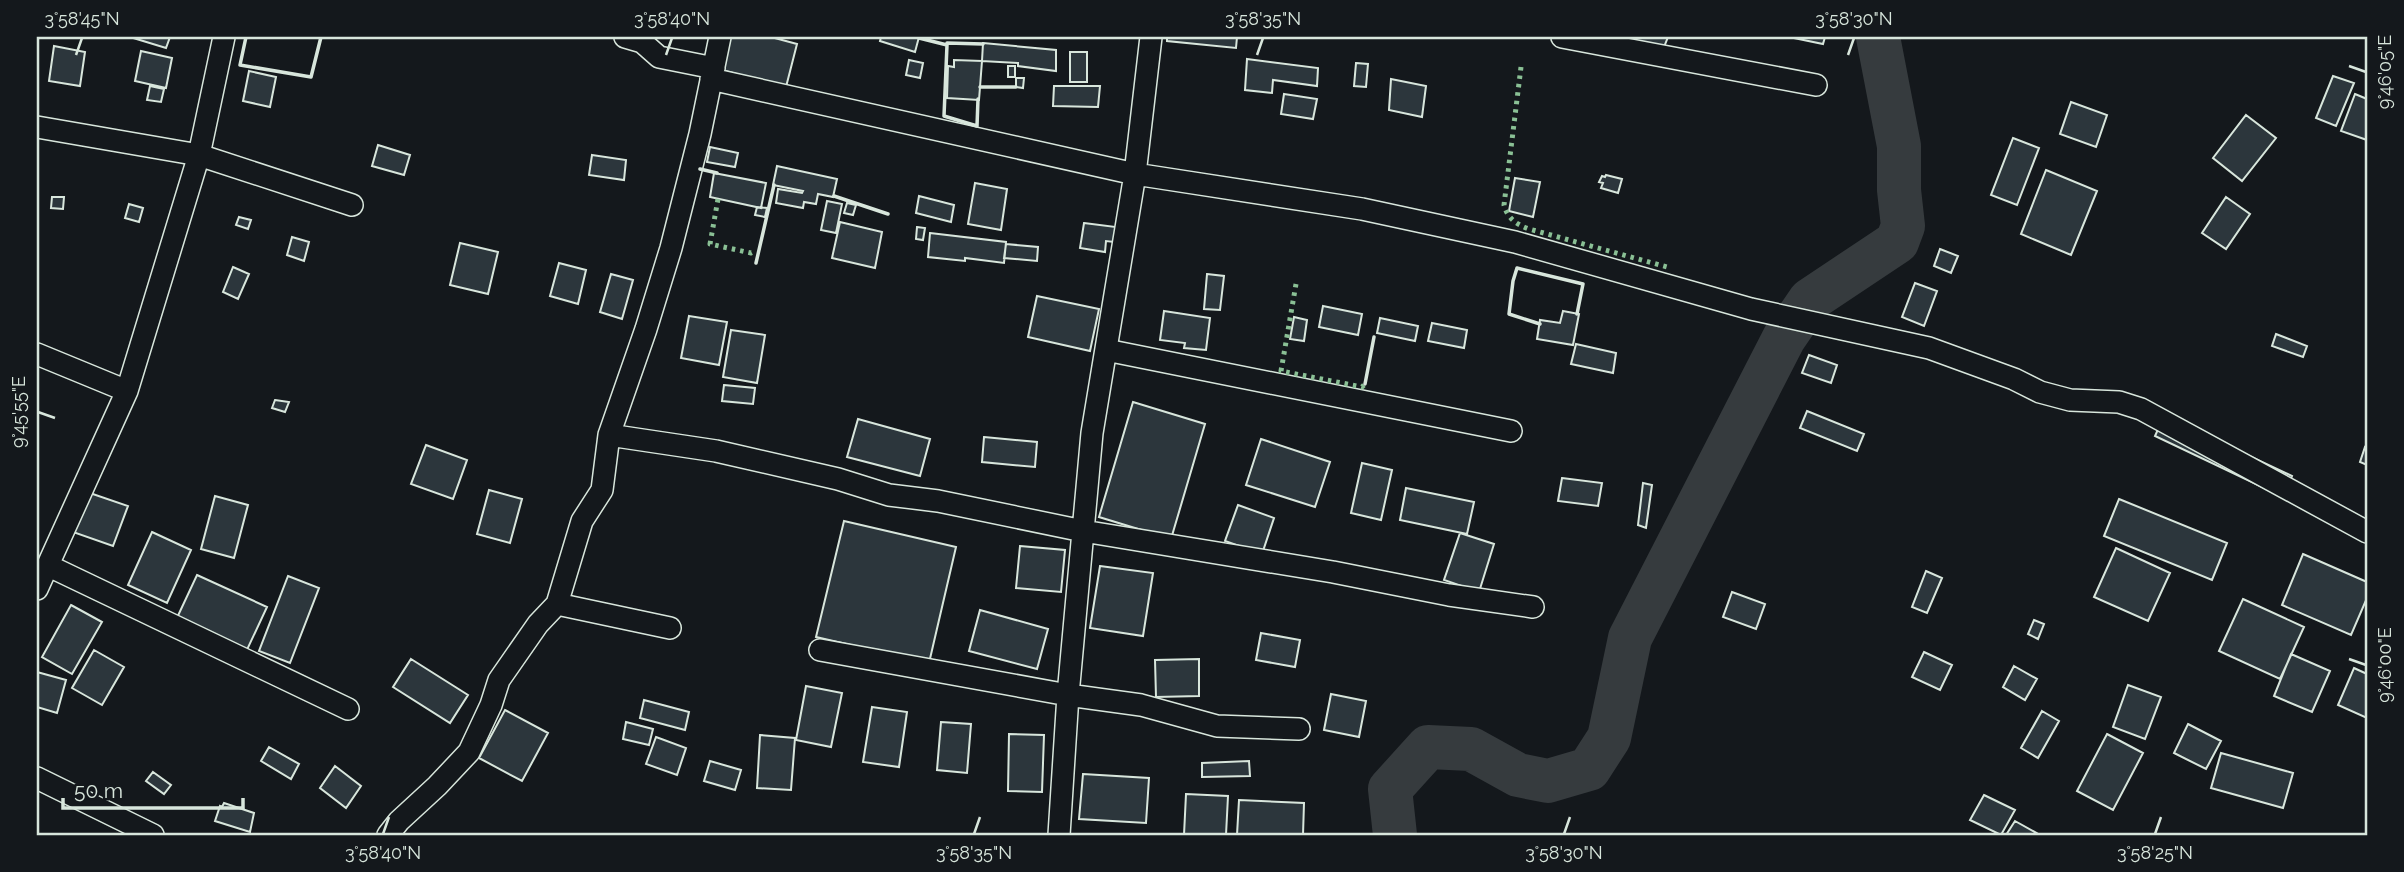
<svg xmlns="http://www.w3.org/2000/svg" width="2404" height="872" viewBox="0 0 2404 872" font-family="Raleway,sans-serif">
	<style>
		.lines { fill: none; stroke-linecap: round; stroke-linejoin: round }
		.river { stroke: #363b3e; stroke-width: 44 }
		.building { fill: #2c363c; stroke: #d8e6dc; stroke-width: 2 }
		.minor-casing { stroke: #d8e6dc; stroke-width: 24 }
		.minor { stroke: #14181c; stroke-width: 21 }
		.hedge { stroke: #8ac095; stroke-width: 5; stroke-dasharray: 3.5 5; stroke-linecap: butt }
		.wall { stroke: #d8e6dc; stroke-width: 3.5 }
		.ticks { fill: none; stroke: #d8e6dc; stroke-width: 2.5 }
		.neatline { fill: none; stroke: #d8e6dc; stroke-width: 2.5 }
		.ticks-label { font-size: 18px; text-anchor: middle; fill: #d8e6dc }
	</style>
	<rect width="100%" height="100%" fill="#14181c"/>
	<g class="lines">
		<path class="river" d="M1395,835L1390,789L1428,747L1471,749L1518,775L1548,781L1589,769L1609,738L1630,638L1784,338L1810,300L1897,242L1903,226L1899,190V146L1878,37"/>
	</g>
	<path class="building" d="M130,37H170L166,48Z
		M727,37H771L797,44L786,87L718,69Z
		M881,37H919L915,52L880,41Z
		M1167,37H1237L1236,48L1167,41Z
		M1629,37H1668L1662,52L1628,39Z
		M1789,37H1825L1823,44Z
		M983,43L1056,50V71L1018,66V63L982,61L979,100L947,98L948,66L954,67V60L982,61Z
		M54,46L85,52L80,86L49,81Z
		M141,51L172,58L166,88L135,81Z
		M1070,52H1087V82H1070Z
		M1247,59L1318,68L1317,86L1273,80L1272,93L1245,90Z
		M909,60L923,63L920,78L906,75Z
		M1356,63L1368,64L1366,87L1354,86Z
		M1008,66H1015V77H1008Z
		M249,71L276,77L270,107L243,101Z
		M2333,76L2354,83L2336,126L2316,118Z
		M1016,78H1024L1023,88L1016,87Z
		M1391,79L1426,86L1422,117L1389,110Z
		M150,86L164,89L161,102L147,100Z
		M1054,86H1100L1098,107L1053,106Z
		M1284,94L1317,99L1313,119L1281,114Z
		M2355,94L2367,99V140L2341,131Z
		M2071,102L2107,115L2096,147L2060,134Z
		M2246,115L2276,138L2242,181L2213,158Z
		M2013,138L2039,148L2017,205L1991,195Z
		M378,145L410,155L404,175L372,166Z
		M710,147L738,153L735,167L707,162Z
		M592,155L626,160L624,180L589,175Z
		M777,166L837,179L833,197L818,194L816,204L804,202L803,208L776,203L778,189L802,193L803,191L773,185Z
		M2046,170L2097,191L2071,255L2021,234Z
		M714,173L766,183L761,208L710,197Z
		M1606,175L1622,179L1618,193L1601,188L1603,183L1599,182L1602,176L1605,177Z
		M1515,178L1540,182L1533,217L1509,211Z
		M975,183L1007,189L1001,230L968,224Z
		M919,196L954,205L951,222L916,213Z
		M52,197H64L63,209L51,208Z
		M2226,197L2250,214L2226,249L2202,233Z
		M827,201L842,204L836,233L821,230Z
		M847,203L856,205L853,215L844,213Z
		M129,204L143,208L139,222L125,218Z
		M757,207L767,208L765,217L755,215Z
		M239,217L251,220L248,229L236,225Z
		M840,222L882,232L875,268L832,258Z
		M1084,223L1116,227L1114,242L1106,241L1105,252L1080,248Z
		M917,227L925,228L923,240L916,239Z
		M930,233L1006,242L1004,263L965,258V261L928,257Z
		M292,237L309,242L304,261L287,255Z
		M460,243L498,252L488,294L450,285Z
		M1006,244L1038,247L1037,261L1004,258Z
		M1940,249L1958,256L1951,273L1934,266Z
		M559,263L586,270L578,304L550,296Z
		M233,267L249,274L238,299L223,292Z
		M611,274L633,280L622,319L600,312Z
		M1207,274L1224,276L1220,310L1204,309Z
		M1915,283L1937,291L1924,326L1902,317Z
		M1037,296L1099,309L1090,351L1028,337Z
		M1323,306L1362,314L1358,335L1319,327Z
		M1164,311L1210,318L1206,350L1184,348L1185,343L1160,340Z
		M1563,311L1579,314L1573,345L1537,339L1540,320L1560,323Z
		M689,316L727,322L719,365L681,358Z
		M1294,317L1307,320L1304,341L1290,339Z
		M1380,318L1418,326L1415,341L1377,333Z
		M1432,323L1467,330L1464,348L1428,341Z
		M731,330L765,335L757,383L723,377Z
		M2276,334L2307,346L2303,357L2272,346Z
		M1576,344L1616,353L1613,373L1571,364Z
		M1809,355L1837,365L1831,383L1802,373Z
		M724,385L755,388L753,404L722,401Z
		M275,400L289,402L285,412L272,408Z
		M1133,402L1205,424L1171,539L1099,517Z
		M1807,411L1864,434L1857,451L1800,428Z
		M2164,416L2292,476L2283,497L2155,436Z
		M858,419L930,439L920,476L847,457Z
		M984,437L1037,442L1035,467L982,462Z
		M1261,439L1330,462L1315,507L1246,485Z
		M426,445L467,460L453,499L411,484Z
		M2365,447L2367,448V465L2360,462Z
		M1362,463L1392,470L1381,520L1351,513Z
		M1562,478L1602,483L1598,506L1558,501Z
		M1643,483L1652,485L1646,528L1638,525Z
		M1406,488L1474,502L1467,534L1400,520Z
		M489,490L522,499L510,543L477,534Z
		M84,491L128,506L113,546L70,531Z
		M215,496L248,505L234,558L201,549Z
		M2119,499L2227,543L2212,580L2104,536Z
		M1238,505L1274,518L1262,554L1225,541Z
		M844,521L956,547L929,663L816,637Z
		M152,532L191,550L167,603L128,585Z
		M1460,533L1494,544L1479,592L1444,580Z
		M1020,546L1065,550L1061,592L1016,588Z
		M2116,548L2170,573L2148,621L2094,597Z
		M2303,554L2367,582V598L2351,635L2282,605Z
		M1100,566L1153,573L1143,636L1090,628Z
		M1926,571L1942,578L1927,613L1912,607Z
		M197,575L267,607L245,654L175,622Z
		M288,576L319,588L290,663L259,651Z
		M1732,592L1765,604L1756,629L1723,617Z
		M2243,599L2304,627L2280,679L2219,651Z
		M71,605L102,622L72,674L42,657Z
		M980,610L1048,629L1037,669L969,651Z
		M2034,620L2044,624L2038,639L2028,634Z
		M1261,633L1300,640L1295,667L1256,660Z
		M94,650L124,667L102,705L72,688Z
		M1924,652L1952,665L1940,690L1912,677Z
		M2291,654L2330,671L2312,712L2274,696Z
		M411,659L468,695L450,723L393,687Z
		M1199,659V696L1156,697L1155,660Z
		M2014,666L2037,679L2025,700L2003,687Z
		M2354,668L2367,674V718L2338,705Z
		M37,672L66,680L57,713L37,707Z
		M2128,685L2161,697L2145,739L2113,727Z
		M806,686L842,693L831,747L796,740Z
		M1331,694L1366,701L1359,737L1324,730Z
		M644,700L689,712L685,730L640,718Z
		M872,707L907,712L899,767L863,762Z
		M505,710L548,733L522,781L479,758Z
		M2042,711L2059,721L2038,758L2021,748Z
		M626,722L653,729L649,745L623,739Z
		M941,722L971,724L967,773L937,770Z
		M2188,724L2221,741L2206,769L2174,753Z
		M1009,734L1044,735L1042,792L1008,791Z
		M2107,734L2143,753L2113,810L2077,791Z
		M760,735L795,738L791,790L757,788Z
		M656,737L686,748L677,775L646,764Z
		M269,747L299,764L291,779L261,761Z
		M2221,753L2293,773L2283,808L2211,788Z
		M710,761L741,770L735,790L704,781Z
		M1249,761L1250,776L1202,777V763Z
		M335,766L361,786L346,808L320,788Z
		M153,772L171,785L164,794L146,781Z
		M1083,774L1149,778L1146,823L1079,819Z
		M1186,794L1228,796L1226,835H1184Z
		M1984,795L2015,810L2001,835L1970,820Z
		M1239,800L1304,803L1303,835H1237Z
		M224,803L254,813L250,832L215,821L220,806L222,807Z
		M2015,821L2040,835H2006Z"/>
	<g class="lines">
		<defs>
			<path id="minor" d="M625,37L642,42L659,57L714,68
				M1562,37L1816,85
				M711,79L1135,174L1362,209L1515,242L1751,309L1929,348L2014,379L2040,392L2070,400L2119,402L2141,409L2367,532
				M37,127L199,155L352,205
				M1106,350L1511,431
				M37,354L127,391
				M609,435L716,451L838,479L889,495L938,501L1083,531L1333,572L1449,595L1533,607
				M49,566L348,709
				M37,589L127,391L199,155L224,37
				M557,604L670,628
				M820,650L1068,695L1141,705L1217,726L1299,729
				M37,778L153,835
				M388,835L399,821L437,786L469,752L491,705L499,680L538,624L557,604L582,521L602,490L609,435L646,329L671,248L700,134L720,37
				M1059,835L1068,695L1092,433L1135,174L1151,37"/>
		</defs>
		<use href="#minor" class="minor-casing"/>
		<use href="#minor" class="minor"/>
		<path class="hedge" d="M1521,67L1504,205C1508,219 1516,224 1529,229L1671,268
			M718,199L710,244L751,253L755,251
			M1296,284L1281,371L1362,387L1365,384"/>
		<path class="wall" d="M246,37L240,65L311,77L321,37
			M919,38L947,45V43L983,44
			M947,45L944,116L977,126L978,99
			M980,87H1016
			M700,169L717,173
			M834,196L888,214
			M756,263L774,185
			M1540,324L1509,314L1513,281L1517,268L1583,284L1577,314
			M1365,384L1374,337"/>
	</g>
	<path class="ticks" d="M76,55L82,38M666,55L672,38M1257,55L1263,38M1848,55L1854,38M2349,66L2366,72M38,412L55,418M2349,659L2366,665M383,834L389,817M974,834L980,817M1564,834L1570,817M2155,834L2161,817"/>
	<rect width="2404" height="872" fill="none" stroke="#14181c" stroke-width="77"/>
	<path d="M63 798v10h180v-10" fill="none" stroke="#d8e6dc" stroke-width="3.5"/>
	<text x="74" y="798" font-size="21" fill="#d8e6dc" stroke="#14181c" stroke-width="5" paint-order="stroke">50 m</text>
	<rect x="38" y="38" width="2328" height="796" class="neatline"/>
	<g class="ticks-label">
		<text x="82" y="25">3°58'45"N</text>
		<text x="672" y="25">3°58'40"N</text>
		<text x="1263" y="25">3°58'35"N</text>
		<text x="1854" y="25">3°58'30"N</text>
		<text transform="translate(2385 72) rotate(-90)" y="6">9°46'05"E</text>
		<text transform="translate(19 412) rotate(-90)" y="6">9°45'55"E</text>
		<text transform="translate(2385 665) rotate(-90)" y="6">9°46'00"E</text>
		<text x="383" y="859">3°58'40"N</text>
		<text x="974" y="859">3°58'35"N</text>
		<text x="1564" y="859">3°58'30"N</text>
		<text x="2155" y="859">3°58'25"N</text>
	</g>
</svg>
